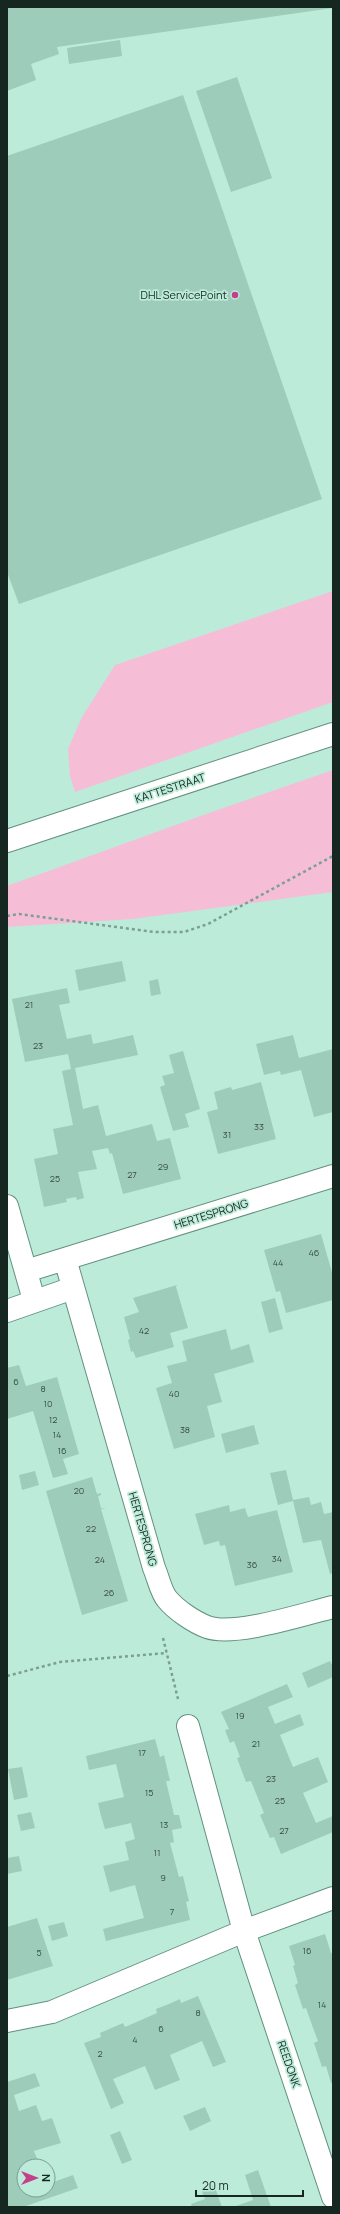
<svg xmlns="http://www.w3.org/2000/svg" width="340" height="2214" viewBox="0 0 340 2214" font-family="Manrope,sans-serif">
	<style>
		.green { fill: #f6bdd7 }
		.building { fill: #9eccbb }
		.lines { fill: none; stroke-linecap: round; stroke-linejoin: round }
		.street-casing { stroke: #649080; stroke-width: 24 }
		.secondary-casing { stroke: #649080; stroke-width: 24 }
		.path { stroke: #7c9f92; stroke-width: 2.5; stroke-dasharray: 3 3; stroke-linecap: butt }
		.street { stroke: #fff; stroke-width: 22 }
		.secondary { stroke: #fff; stroke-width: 22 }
		.poi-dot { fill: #c3418a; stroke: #bdebda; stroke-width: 1.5 }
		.labels { text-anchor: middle; stroke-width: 3.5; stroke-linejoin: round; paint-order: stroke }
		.number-label { font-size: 9px; fill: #375047 }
		.poi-label { font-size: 11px; fill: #152720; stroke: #bdebda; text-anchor: end }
		.street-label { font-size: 11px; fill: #152720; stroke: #bdebda }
	</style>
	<rect width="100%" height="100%" fill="#bdebda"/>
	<path class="green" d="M333,591V702L75,792L70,776L68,749L82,717L115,665Z
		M333,770V892L133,919L7,927V886L206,814Z"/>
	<path class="building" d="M7,7H333V8L57,47L59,54L31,64L36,80L7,91Z
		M120,40L122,56L69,64L67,48Z
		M237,77L272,178L231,192L196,91Z
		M183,95L322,499L19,604L7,572V156Z
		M122,961L126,981L79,991L75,970Z
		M158,979L161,994L151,996L149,981Z
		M67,988L70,1003L59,1005L67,1039L91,1034L93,1044L133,1035L138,1055L75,1068L83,1109L98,1105L106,1136L152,1124L157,1141L170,1138L181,1179L123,1194L112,1153L110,1154L108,1148L92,1151L97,1169L78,1172L84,1198L77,1200L76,1197L66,1199L67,1202L44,1207L34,1159L58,1154L53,1129L73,1125L62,1071L71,1069L68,1054L25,1062L12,999Z
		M293,1035L299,1058L333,1049V1112L314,1117L301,1070L281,1075L280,1071L264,1075L256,1044Z
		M183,1051L200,1109L185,1114L189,1127L173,1131L160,1087L165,1085L162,1076L174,1073L169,1055Z
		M261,1082L276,1139L218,1154L207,1112L218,1109L214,1092L231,1087L232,1090Z
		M321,1234L333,1276V1300L286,1313L280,1291L276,1292L264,1250Z
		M177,1285L176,1287L188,1328L170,1333L174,1347L136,1358L133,1351L131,1352L128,1340L130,1339L124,1317L139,1312L133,1298Z
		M275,1298L283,1329L269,1333L261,1302Z
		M226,1329L231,1350L249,1344L254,1362L214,1374L222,1402L207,1406L215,1437L174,1449L156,1388L172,1383L167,1366L187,1361L182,1341Z
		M19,1365L26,1386L57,1377L79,1454L63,1459L68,1474L53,1478L33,1411L7,1419V1368Z
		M254,1425L259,1444L226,1453L221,1434Z
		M286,1470L293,1500L309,1497L311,1505L321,1502L324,1514L333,1512V1573L330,1574L321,1540L303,1543L293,1501L278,1505L270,1473Z
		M35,1471L39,1485L22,1490L19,1475Z
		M92,1477L97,1494L101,1493V1495L98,1496L101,1508H106L101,1509L128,1601L82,1615L46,1491Z
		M229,1505L230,1512L245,1508L248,1517L277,1510L293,1572L235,1586L225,1545L220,1546L219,1541L204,1545L195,1514Z
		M330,1661L333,1667V1677L308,1688L302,1673Z
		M287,1684L293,1697L268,1707L275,1724L300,1714L304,1725L280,1735L293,1767L318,1757L328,1782L303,1793L316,1823L333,1816V1832L281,1854L274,1837L270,1838L260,1815L264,1813L251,1781L246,1782L237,1758L240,1757L234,1741L230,1743L225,1730L229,1729L221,1712Z
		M155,1739L160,1757L164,1755L170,1781H166L174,1815H179L182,1828L172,1830L174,1842L170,1843L179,1877L183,1876L186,1889L189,1901L186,1902L190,1920L106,1941L103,1929L144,1918L135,1885L110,1892L103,1866L129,1860L125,1842L135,1839L131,1823L105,1829L101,1816L98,1803L124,1797L116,1764L89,1770L86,1756Z
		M22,1767L28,1797L14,1800L8,1769Z
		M31,1812L35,1828L21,1831L17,1815Z
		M19,1856L22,1871L7,1874V1858Z
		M37,1918L53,1966L7,1980V1927Z
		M64,1922L68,1936L52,1941L48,1926Z
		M325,1934L331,1953H333V2082L331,2083L326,2066L322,2067L314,2043L318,2041L312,2025L306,2008L303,2009L295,1985L298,1983L293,1966L295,1965L289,1946Z
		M198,1996L226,2062L213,2067L202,2041L170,2055L180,2080L155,2090L145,2066L113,2079L124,2103L111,2109L84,2043L101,2037L100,2033L123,2023L125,2027L157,2013L156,2009L169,2004L180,1999L181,2003Z
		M35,2073L40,2086L14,2095L19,2111L36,2105L42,2121L52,2118L61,2143L34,2151L40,2166H24V2190H48V2184L73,2175L78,2188L23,2207H7V2082Z
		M205,2107L211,2121L190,2131L183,2116Z
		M120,2131L132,2160L122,2164L110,2135Z
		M258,2170L271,2207H233L253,2200L245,2175Z
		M214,2185L222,2207H192L191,2204L205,2199L201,2189Z"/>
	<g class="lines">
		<defs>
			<path id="street" d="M7,1206L34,1300
				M65,1259L154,1568C158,1577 161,1592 167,1599C176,1610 194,1622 207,1627C234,1637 304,1614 333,1607
				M26,1271L333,1176
				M7,1311L73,1288
				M188,1726L244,1931L333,2197
				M7,2021L52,2012L244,1931L333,1898"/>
			<path id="secondary" d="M7,841L333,734"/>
		</defs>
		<use href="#street" class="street-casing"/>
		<use href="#secondary" class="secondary-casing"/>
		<path class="path" d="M7,916L19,914L154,932H184L208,924L333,856
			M163,1638L178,1699
			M7,1676L60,1662L167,1653"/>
		<use href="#street" class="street"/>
		<use href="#secondary" class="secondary"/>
	</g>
	<circle class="poi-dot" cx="235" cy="295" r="4"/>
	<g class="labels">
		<g class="number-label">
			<text x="29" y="1008">21</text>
			<text x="38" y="1049">23</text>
			<text x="259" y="1130">33</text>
			<text x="227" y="1138">31</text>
			<text x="163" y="1170">29</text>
			<text x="132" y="1178">27</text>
			<text x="55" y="1182">25</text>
			<text x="314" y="1256">46</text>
			<text x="278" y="1266">44</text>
			<text x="144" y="1334">42</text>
			<text x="16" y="1385">6</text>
			<text x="43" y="1392">8</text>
			<text x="174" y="1397">40</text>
			<text x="48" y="1407">10</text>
			<text x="53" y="1423">12</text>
			<text x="185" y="1433">38</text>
			<text x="57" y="1438">14</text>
			<text x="62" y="1454">16</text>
			<text x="79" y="1494">20</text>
			<text x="91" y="1532">22</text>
			<text x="277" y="1562">34</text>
			<text x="100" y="1563">24</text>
			<text x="252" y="1568">36</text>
			<text x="109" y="1596">26</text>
			<text x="240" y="1719">19</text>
			<text x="256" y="1747">21</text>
			<text x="142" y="1756">17</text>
			<text x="271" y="1782">23</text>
			<text x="149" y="1796">15</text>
			<text x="280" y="1804">25</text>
			<text x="164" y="1828">13</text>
			<text x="284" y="1834">27</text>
			<text x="157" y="1856">11</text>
			<text x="163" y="1881">9</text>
			<text x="172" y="1915">7</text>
			<text x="307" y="1954">16</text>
			<text x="39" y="1956">5</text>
			<text x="322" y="2008">14</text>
			<text x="198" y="2016">8</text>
			<text x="161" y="2032">6</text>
			<text x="135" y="2043">4</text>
			<text x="100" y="2057">2</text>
		</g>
		<g class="poi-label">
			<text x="227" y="299">DHL ServicePoint</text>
		</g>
		<g class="street-label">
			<text transform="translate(170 788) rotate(-18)" y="4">KATTESTRAAT</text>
			<text transform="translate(211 1214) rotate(-17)" y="4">HERTESPRONG</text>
			<text transform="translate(143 1529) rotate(74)" y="4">HERTESPRONG</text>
			<text transform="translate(289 2064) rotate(71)" y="4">REEDONK</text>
		</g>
	</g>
	<rect width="340" height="2214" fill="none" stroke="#152720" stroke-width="16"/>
	<g transform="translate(36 2178) rotate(90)"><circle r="19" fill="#bdebda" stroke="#7a9d90"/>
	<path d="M0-3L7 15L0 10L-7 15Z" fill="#c3418a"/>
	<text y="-6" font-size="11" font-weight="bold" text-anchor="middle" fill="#152720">N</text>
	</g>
	<path d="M196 2190v6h107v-6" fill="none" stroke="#152720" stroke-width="2"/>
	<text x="202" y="2190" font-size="12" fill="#152720" stroke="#bdebda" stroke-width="3" paint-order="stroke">20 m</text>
</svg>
